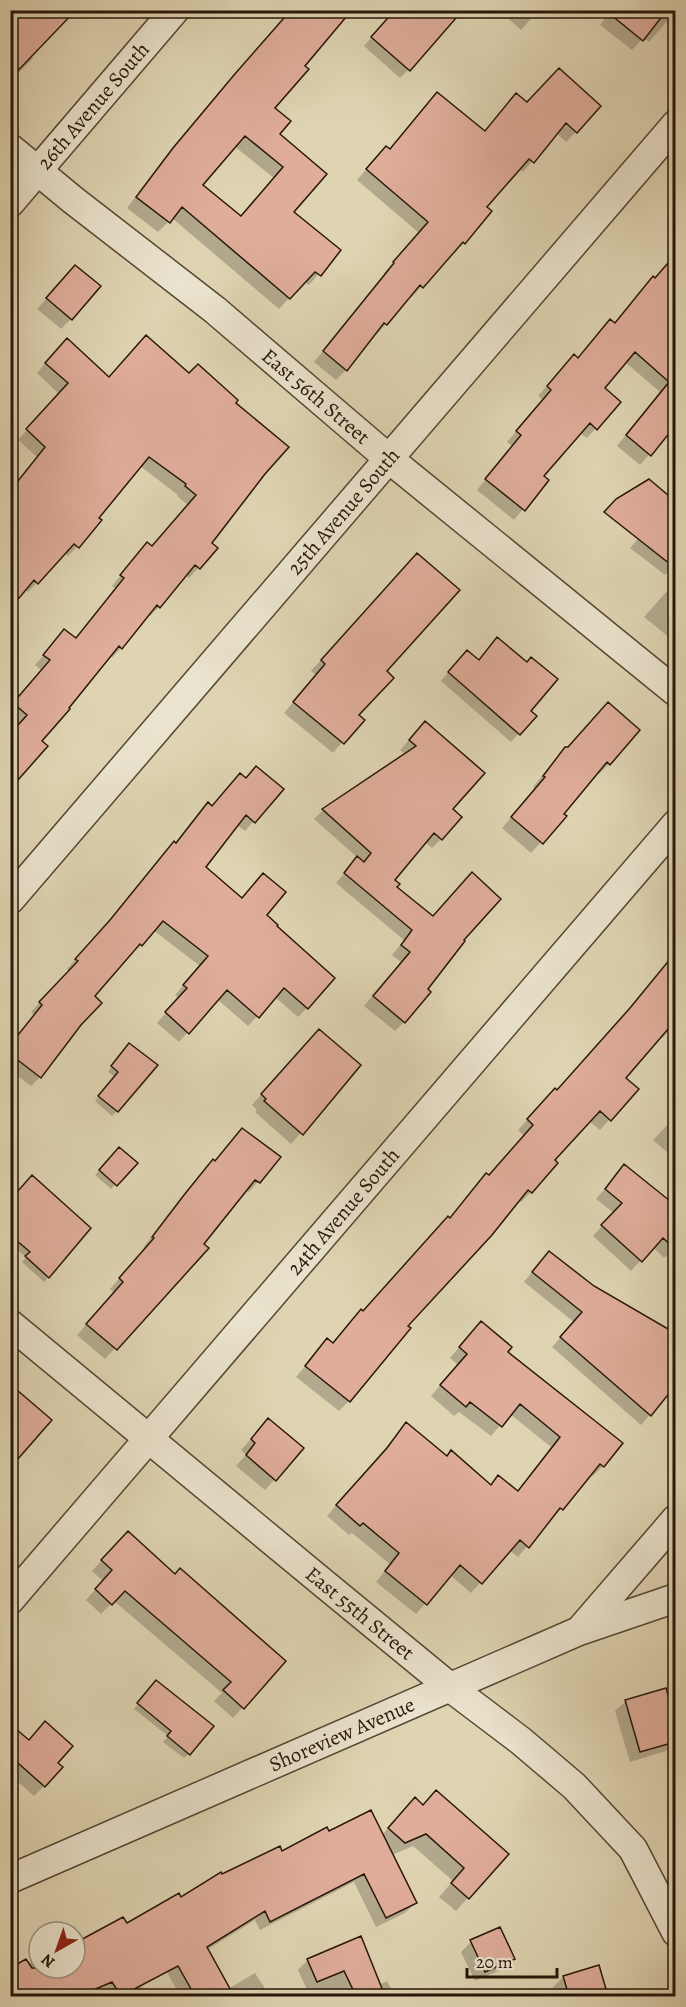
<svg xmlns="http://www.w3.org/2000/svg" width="686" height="2007" viewBox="0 0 686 2007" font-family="Alegreya,serif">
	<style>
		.shadow { fill: #0003; fill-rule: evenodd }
		.building { fill: #dfad9a; stroke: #271609; stroke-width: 1.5; fill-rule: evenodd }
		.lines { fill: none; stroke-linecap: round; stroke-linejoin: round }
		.street-casing { stroke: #554633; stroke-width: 31 }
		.street { stroke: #eae3cd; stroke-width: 28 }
		.labels { text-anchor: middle; stroke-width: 6; stroke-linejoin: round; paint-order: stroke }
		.street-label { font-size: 21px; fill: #271609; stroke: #eae3cd }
	</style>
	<rect width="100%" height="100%" fill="#dfd4b2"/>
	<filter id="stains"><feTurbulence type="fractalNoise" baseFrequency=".00333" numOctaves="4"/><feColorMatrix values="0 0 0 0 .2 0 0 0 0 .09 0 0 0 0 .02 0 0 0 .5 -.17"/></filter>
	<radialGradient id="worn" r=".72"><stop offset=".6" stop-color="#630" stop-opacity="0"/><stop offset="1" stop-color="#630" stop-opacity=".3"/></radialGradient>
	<path class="shadow" d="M292,10L303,66L272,108L292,213L339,250L309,285L304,282L279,309L172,218L158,232L127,208L163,160L224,87ZM234,146L274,178L240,217L201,186Z
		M499,10H539L521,30Z
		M611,10H673L675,12L649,42L643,38L632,50L600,25Z
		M391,15L408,70L400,78L364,46Z
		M10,25L33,58L10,82Z
		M549,80L576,132L566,142L556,133L523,172L519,169L485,207L464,243L454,253L453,252L412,297L410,295L386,324L376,335L374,333L346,370L336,380L314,362L385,274L384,273L419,233L357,180L376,158L389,150L437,94L484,132L527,104Z
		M676,256V423L640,465L617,446L660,392L625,362L603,389L596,428L587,438L580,433L542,476L547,481L514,520L477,490L512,446L507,442L543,400L538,396L564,366L577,359L614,324Z
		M75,267L71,319L61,329L37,309Z
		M57,350L109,378L189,375L234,403L264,473L210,543L216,548L189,578L185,575L159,607L150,616L148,615L121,648L112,658L109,655L19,725L10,718V707L42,671L35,665L65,631L75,639L115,588L112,586L138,554L151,548L188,505L177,496L178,495L140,466L97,518L77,547L68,556L64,553L28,592L24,589L37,457L18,440L59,394L37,373Z
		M676,495V564L665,575L630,548Z
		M407,565L385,671L357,715L362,720L333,753L284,713L316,675L311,671Z
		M676,581V643L644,617Z
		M489,647L529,712L535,716L511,742L441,681L459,660L478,661Z
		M598,714L609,764L599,774L597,772L562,814L565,816L531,853L502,828L536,789L533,787L555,760L567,749Z
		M416,732L451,810L441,839L432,848L425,842L393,880L395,888L462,940L404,1022L395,1031L364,1006L401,962L392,955L404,940L336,883L358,858L314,819L323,810L406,755L400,750Z
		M245,779L282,789L245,831L237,825L203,867L241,899L265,916L307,1008L298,1017L275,997L248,1026L217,999L179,1042L157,1023L179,998L175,995L200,966L153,930L93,996L80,1024L40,1077L31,1086L10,1070V1044L34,1015L31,1012L69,971L67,969L100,931L165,852L174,843L175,844L199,814L208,804L211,807Z
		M676,951V1032L671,1029L662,1038L660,1037L624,1078L637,1089L600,1130L589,1121L553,1161L556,1163L531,1192L521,1202L518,1200L406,1326L349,1401L339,1411L296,1377L327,1340L332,1344L351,1321L361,1311L363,1312L449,1219L476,1185L486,1175L488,1177L524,1136L518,1130L545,1100L556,1092L620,1020Z
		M308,1041L359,1065L291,1144L255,1112L257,1110L252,1105Z
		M124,1050L117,1111L112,1116L95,1101L115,1077L108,1072Z
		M676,1116V1156L674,1158L653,1140Z
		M119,1149L135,1163L111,1189L95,1175Z
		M279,1158L249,1192L245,1190L202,1244L207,1248L105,1359L77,1335L114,1293L110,1289L145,1249L143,1248L174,1207L213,1161Z
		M625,1166L676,1208V1246L664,1258L653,1247L631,1271L593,1236L614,1213L596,1199Z
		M10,1200L48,1277L44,1282L22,1262L26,1257L10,1244Z
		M540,1262L593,1288L676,1333V1388L667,1396H666L641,1425L552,1347L574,1322L524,1282Z
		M471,1333L506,1352L603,1466L593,1476L590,1474L561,1509L551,1520L550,1518L518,1557L509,1550L471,1593L450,1575L416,1614L376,1582L390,1564L352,1533L349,1535L327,1516L406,1424L447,1457L490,1486L498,1477L517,1492L551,1447L510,1414L491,1436L459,1412L454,1416L431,1396L458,1365L450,1358Z
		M268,1420L302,1449L265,1490L236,1466L246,1455L241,1450Z
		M118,1543L175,1576L180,1571L243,1707L233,1718L214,1701L222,1693L114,1601L101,1614L86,1600L103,1581L92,1571Z
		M151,1687L189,1754L184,1758L163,1742L168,1736L134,1709Z
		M676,1691V1744L669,1750L630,1762L615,1711L626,1701L667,1695Z
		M10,1726L28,1741L35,1733L56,1763L44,1786L34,1796L10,1775Z
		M676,1783V1802L672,1787Z
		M423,1806L507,1854L456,1911L439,1897L453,1881L413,1846L392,1855L415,1903L405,1913L376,1927L354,1882L260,1930L255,1920L207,1950L228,1989L255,1973L270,1996H180L140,1922L222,1876L328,1833L382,1835L402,1812Z
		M115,1923L145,1996H104L101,1991L89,1996H10V1970L39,1959V1968H75V1942L77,1941L78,1943Z
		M360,1938L379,1985L387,1981L395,1996H310L298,1970L308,1960Z
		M471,1942L513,1958L503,1969L475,1981L461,1952Z
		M598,1967L607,1996H556L553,1987L563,1977Z"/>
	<path class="building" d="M22,10H76L10,79V22Z
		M291,10H352L305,66L309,69L275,108L291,121L280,134L327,174L294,212L341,250L321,276L315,272L290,299L182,207L170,223L136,197L173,148L234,75ZM245,136L283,167L241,216L203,185Z
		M395,10H463L410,71L371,37Z
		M605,10H667L643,41Z
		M559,68L601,106L577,133L566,123L534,163L529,159L487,207L492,211L465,244L463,242L423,288L420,285L387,325L384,323L347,371L323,351L394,263L393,262L428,222L366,169L386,146L390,149L437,92L485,131L516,93L527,102Z
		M675,255V426L651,456L626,435L669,382L635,352L605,388L621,402L597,430L590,423L544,476L549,480L525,511L485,479L521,435L516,431L551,390L547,386L574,354L578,358L610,319L615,323L653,276L655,278Z
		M75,265L101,286L72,320L46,298Z
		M146,335L189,373L198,364L238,400L236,403L289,447L265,474L212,543L218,548L200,569L195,565L160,608L157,605L122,649L119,646L69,708L70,709L42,741L48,746L10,789V734L27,715L13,703L50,660L43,655L64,629L76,638L124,578L120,575L147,542L152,546L196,495L185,486L186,484L149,457L99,518L102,520L79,548L74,544L38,584L34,580L10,609V491L45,447L26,429L68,383L45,363L67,338L109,377Z
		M649,479L675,501V568L604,512L616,499Z
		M417,553L460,590L387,671L394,678L359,715L365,720L344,744L293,702L325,664L321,660Z
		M497,637L527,662L531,657L558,679L531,711L537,716L520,735L448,672L467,650L479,660Z
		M608,702L640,730L610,765L607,762L564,814L567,816L543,844L511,817L545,777L543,776L565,747H568Z
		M425,721L485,773L453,809L462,817L442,840L434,833L395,880L400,884L397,887L433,916L472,872L501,899L464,940L465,941L428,989L431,992L405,1023L373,996L410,952L401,945L412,930L344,873L357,856L364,862L371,853L322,809L416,746L409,740Z
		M256,766L284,789L255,823L246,815L206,867L242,898L263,873L286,892L267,915L278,925L277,926L335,978L308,1009L284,988L259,1018L227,990L189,1034L165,1012L187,988L183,985L208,956L163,921L142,946L140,944L95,996L102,1003L81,1025L41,1078L10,1054V1045L42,1005L39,1002L78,961L75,959L110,920L174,841L176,843L208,802L212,806L240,773L246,778Z
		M675,953V1021L626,1078L639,1089L611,1121L600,1111L555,1160L558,1163L532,1193L528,1190L492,1235L408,1326L411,1328L350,1402L305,1366L327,1338L333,1343L361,1309L363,1311L448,1216L450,1218L486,1173L489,1175L533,1125L527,1119L555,1088L557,1090L630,1008Z
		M319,1029L361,1065L303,1135L264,1101L266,1099L261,1094Z
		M129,1043L158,1065L118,1112L98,1096L118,1072L111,1066Z
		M242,1128L281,1157L260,1183L255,1180L204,1244L209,1248L117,1350L86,1324L123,1282L119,1278L154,1238L152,1237L184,1195L213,1159L215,1161Z
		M119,1147L138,1163L117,1186L99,1170Z
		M624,1164L675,1205V1249L663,1238L642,1262L601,1225L622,1203L605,1189Z
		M32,1175L91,1228L49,1278L25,1256L30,1252L10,1235V1200Z
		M549,1251L594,1286L675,1333V1386L651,1416L560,1337L582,1312L532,1272Z
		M481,1321L512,1347L508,1352L623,1443L604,1467L600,1464L563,1510L560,1508L529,1548L520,1540L482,1584L460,1565L427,1605L385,1571L399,1553L363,1523L360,1526L336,1505L387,1448L406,1422L447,1456L451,1450L491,1485L498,1475L518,1491L560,1437L520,1404L502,1427L470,1402L466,1407L440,1385L467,1354L459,1347Z
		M10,1384L52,1420L10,1468Z
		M268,1418L304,1448L276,1481L246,1455L255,1443L251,1439Z
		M128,1531L175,1574L180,1568L286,1661L244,1709L223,1690L231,1682L125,1591L112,1605L95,1589L112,1570L101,1560Z
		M156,1680L214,1726L190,1755L167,1736L171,1731L137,1703Z
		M666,1688L675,1720V1742L640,1752L625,1700Z
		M45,1721L73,1746L58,1763L63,1767L45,1787L10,1756V1724L29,1740Z
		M436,1790L509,1854L469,1899L451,1883L464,1868L426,1834L405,1843L388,1828L415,1797L423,1805Z
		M371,1810L417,1903L386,1918L364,1874L270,1922L265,1911L207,1947L234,1996H195L178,1966L121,1996L112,1982L79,1996H10V1968L26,1959L32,1968H75V1943L123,1917L127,1923L179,1893L181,1897L221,1872L222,1874L280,1846L282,1851L327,1827L329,1831Z
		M500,1927L515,1959L485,1972L470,1940Z
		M361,1936L385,1996H356L344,1971L317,1982L307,1959Z
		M599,1965L608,1996H569L563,1976Z"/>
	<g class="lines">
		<defs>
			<g id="street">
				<path id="s1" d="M10,148L73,200L215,310L388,458L676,692"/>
				<path id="s2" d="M10,203L175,10"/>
				<path id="s3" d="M10,900L676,124"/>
				<path id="s4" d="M10,1324L322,1582L451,1688L521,1741L574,1786L633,1849L676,1932"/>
				<path id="s5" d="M10,1600L676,824"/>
				<path d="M581,1629L676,1519"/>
				<path id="s6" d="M10,1879L579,1631L676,1598"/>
			</g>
		</defs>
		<use href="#street" class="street-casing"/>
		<use href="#street" class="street"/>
	</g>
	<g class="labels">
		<g class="street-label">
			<text dy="7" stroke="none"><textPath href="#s2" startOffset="128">26th Avenue South</textPath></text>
			<text dy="7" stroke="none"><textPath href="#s1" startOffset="394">East 56th Street</textPath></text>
			<text dy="7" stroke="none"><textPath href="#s3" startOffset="512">25th Avenue South</textPath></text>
			<text dy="7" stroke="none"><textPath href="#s5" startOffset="512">24th Avenue South</textPath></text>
			<text dy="7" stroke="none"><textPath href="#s4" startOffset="454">East 55th Street</textPath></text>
			<text dy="7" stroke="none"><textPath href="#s6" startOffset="362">Shoreview Avenue</textPath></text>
		</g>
	</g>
	<rect width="686" height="2007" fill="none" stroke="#dfd4b2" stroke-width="36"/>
	<rect x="12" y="12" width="662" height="1983" fill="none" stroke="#271609" stroke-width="3"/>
	<rect x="18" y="18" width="650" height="1971" fill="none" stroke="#271609" stroke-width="1.5"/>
	<g transform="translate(57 1950) rotate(220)"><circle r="28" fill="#eae3cd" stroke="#9c917f" stroke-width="1.5"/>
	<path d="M0-4.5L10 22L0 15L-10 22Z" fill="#8f2418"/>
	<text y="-9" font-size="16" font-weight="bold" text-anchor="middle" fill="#271609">N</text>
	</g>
	<path d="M467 1968v9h90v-9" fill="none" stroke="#271609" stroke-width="3"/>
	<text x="476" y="1968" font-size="18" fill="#271609" stroke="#eae3cd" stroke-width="4.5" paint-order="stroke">20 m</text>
	<rect width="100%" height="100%" filter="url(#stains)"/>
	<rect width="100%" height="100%" fill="url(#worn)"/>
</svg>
